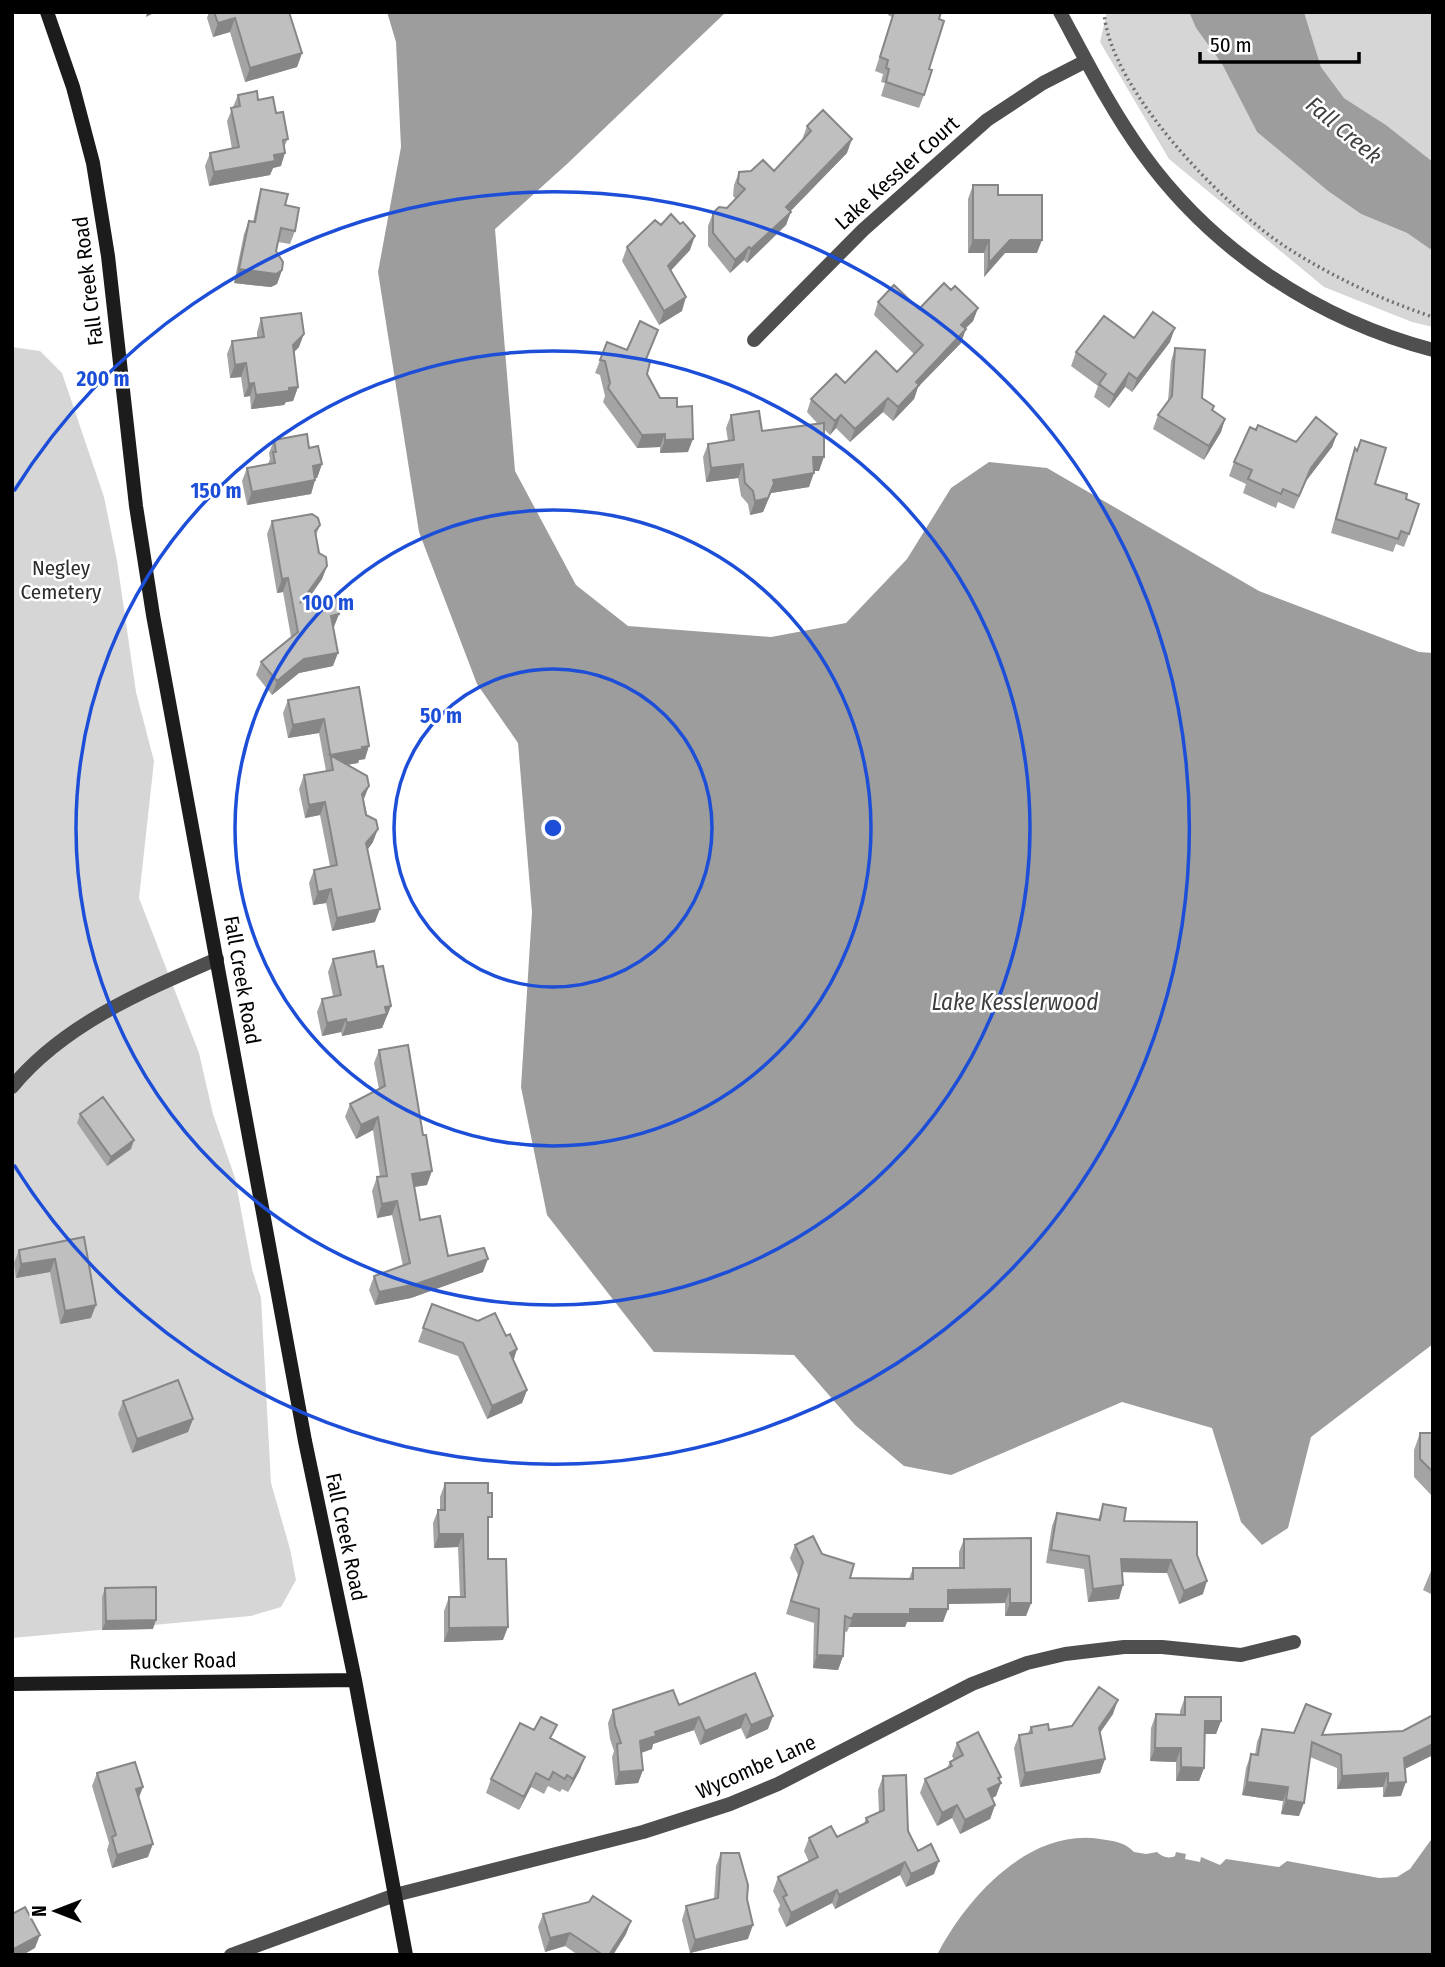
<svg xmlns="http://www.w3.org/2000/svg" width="1445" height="1967" viewBox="0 0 1445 1967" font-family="'Fira Sans Condensed',sans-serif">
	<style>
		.green { fill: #d6d6d6 }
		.water { fill: #9d9d9d }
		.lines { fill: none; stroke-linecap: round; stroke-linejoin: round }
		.path { stroke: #717171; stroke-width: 3.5; stroke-dasharray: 2 3.5; stroke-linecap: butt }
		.street { stroke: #4f4f4f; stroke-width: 14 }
		.secondary { stroke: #1c1c1c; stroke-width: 14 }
		.wall { fill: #a4a4a4 }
		.shaded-wall { fill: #868686 }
		.building { fill: #bfbfbf; stroke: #868686; stroke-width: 2 }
		.ring { fill: none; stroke: #1d4ed8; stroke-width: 3.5 }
		.labels { text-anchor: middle; stroke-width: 5; stroke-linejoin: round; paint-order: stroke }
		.street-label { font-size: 21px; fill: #000; stroke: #fff }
		.park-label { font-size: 21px; fill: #2d2d2d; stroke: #fff }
		.water-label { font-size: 23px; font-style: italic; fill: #3e3e3e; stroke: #fff }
		.centre { fill: #1d4ed8; stroke: #fff; stroke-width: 3.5 }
		.ring-label { font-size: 21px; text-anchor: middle; font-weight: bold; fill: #1d4ed8; stroke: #fff; stroke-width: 5; stroke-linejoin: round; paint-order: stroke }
	</style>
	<rect width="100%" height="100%" fill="#fff"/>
	<path class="green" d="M1107,12H1189L1196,28L1222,64L1257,132L1328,191L1361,214L1407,233L1433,251V327L1412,322L1324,287L1169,159L1100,42Z
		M1304,12H1433V162L1386,125L1344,98L1321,67Z
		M12,347L40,351L62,373L104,497L117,561L136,692L154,761L139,898L199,1053L213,1114L235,1178L252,1269L261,1298L271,1483L290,1549L296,1580L281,1607L251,1616L12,1638Z"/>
	<path class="water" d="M387,12H726L567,164L495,229L515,471L576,585L628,626L771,637L846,623L907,559L951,488L989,462L1047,468L1259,591L1419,652L1433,653V1344L1311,1437L1288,1528L1262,1545L1241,1522L1212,1428L1122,1402L951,1475L904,1466L855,1425L794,1355L654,1352L547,1215L521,1087L532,912L518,743L477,684L419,532L378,272L401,147L396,42Z
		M1189,12H1304L1321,67L1344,98L1386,125L1433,162V251L1407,233L1361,214L1328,191L1257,132L1222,64L1196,28Z
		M1433,1837V1955H937C966,1898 1029,1828 1100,1839C1113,1841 1125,1842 1134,1852L1146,1854L1157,1852C1162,1857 1169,1859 1175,1856L1176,1852L1186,1854L1185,1859L1200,1862L1201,1857L1220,1865L1226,1859L1279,1867L1287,1861L1379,1878L1397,1877L1410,1869Z"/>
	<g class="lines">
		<path class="path" d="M1104,12C1109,89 1226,209 1289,249C1335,278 1382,300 1433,317"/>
		<path class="street" d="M1060,12C1086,60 1111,110 1143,154C1213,251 1318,320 1433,350
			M754,340L863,230L987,120L1043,83L1086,61
			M12,1087C64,1024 143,991 217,959
			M231,1955L395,1895L643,1832L730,1804L778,1784L972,1684L1027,1663L1065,1654L1124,1647H1162L1241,1655L1294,1642"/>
		<path class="secondary" d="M47,12L73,87L93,163L108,256L136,506L153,615L305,1441L355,1680L406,1955
			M12,1684L355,1680"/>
	</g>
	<path class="wall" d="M209,12H289L302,53L297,67L245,82L230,32L213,37L207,18Z
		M889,12H941L929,69L924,95L919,108L881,96L885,83L881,82L883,74L875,71L892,17L888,15Z
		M238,95L258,100L276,113L288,139L284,147L281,166L273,168L270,175L209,186L205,166L210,153L232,149L227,121Z
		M807,126L847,153L790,211L786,225L747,263L744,260L730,273L708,246V226L713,213L727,208L736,199L733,196L734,185L739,172L774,171L802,140Z
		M973,185L998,195L1037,253H1005L984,277V253H968V199Z
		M261,189L285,205L295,231L290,244L278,242L276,251L282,270L277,284L271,287L234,283L244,234L249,221L253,222L257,203Z
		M627,247L690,250L671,270L682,311L659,325L622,261Z
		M951,290L978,308L973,321L965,329L961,343L918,387L914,399L893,421L883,412L850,442L836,428L830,435L824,429L819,471H813L809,487L771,493L763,512L750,515L748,504L741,496L738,478L706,482L703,457L708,444L728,441L726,428L731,415L762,431L818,424L807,412L811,399L845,383L897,372L914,354L874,315L878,302L919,309Z
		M261,318L299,347L294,352L298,387L293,401L286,402L284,405L251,409L250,396L244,397L241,377L230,378L227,354L232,341L257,337V332Z
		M1134,338L1170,342L1132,392L1125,387L1109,408L1094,397L1098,386L1071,366L1076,352Z
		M607,342L646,359L647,374L660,398L677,407L688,452L660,453V447L637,448L603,402L605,396L600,375L595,373Z
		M1175,348L1202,398L1212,410L1225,419L1221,432L1204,460L1153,429L1158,415L1168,402L1171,361Z
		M1256,430L1296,442L1337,434L1332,447L1306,481L1294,509L1278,502L1276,508L1243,493L1246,484L1229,476L1234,462Z
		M274,440L309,448L322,464L317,478H315V480L311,494L247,505L242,481L247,468L268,464L270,459L269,453Z
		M1355,448L1375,484L1406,499L1409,534L1404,547L1396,544L1393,552L1331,533L1350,462Z
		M272,521L320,525L316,535L319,553L327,566L322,579L307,601L339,614L333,628V666L299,673L272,695L256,675L261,662L291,637L283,592L277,593L267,534Z
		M359,687L365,759L359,760L358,763L347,765L364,800L373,842L368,849L375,922L332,931L326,903L313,905L309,883L314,870L330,866L320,815L305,818L299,789L304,775L326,771L319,733L288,738L283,713L288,700Z
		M333,959L377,967L391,1006L382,1028L342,1036L341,1032L322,1036L317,1012L322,999L333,996L328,972Z
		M379,1050L427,1185L414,1187L420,1220L448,1256L483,1272L411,1298L375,1305L369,1290L374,1276L403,1266L392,1215L377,1218L372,1191L377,1177H380L373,1130L356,1139L345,1117L350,1104L379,1089L374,1063Z
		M80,1114L131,1149L107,1166L77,1123Z
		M84,1237L91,1318L60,1324L50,1272L16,1278L14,1263L19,1250Z
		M432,1304L506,1336L517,1349L513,1360L527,1390L522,1403L487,1419L458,1356L418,1342Z
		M123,1401L193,1419L188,1432L132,1453L118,1414Z
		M1420,1433H1433V1497L1414,1477V1450Z
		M445,1483L488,1526V1559L503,1640L444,1642V1611L449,1597H460L458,1547L434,1548L433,1523L438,1510H440V1497Z
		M1103,1504L1124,1521L1197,1555L1203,1594L1179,1604L1167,1573L1122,1572L1119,1599L1088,1602L1084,1569L1046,1563L1052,1526L1057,1513L1098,1520Z
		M964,1539L1031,1603L1026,1616H1005V1603L948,1604L943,1622H907L905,1627H849L847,1632L844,1631L843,1656L838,1670L813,1668L814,1623L786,1614L798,1575L790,1558L795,1545L822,1554L850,1578L909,1579L913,1568H959V1552Z
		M1433,1566V1595L1423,1590Z
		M105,1588L153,1629L102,1630V1597Z
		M755,1673L768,1729L746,1739L741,1728L700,1745L694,1730L653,1744L652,1749L641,1753L643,1770L638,1783L615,1785L612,1757L614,1751L610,1739L608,1723L613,1710L679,1705Z
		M1185,1697L1221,1721L1216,1734H1205L1204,1768L1199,1781H1176V1762L1150,1761L1151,1728L1156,1714L1180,1715V1711Z
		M1113,1714L1100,1733L1105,1759L1100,1773L1020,1787L1014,1748L1019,1735L1028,1733L1031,1727L1049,1730L1072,1726Z
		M1262,1729L1323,1735L1433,1755L1405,1769L1401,1796L1383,1797V1787L1337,1789V1768L1310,1757L1299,1816L1281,1814L1283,1801L1242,1795L1246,1768L1251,1754L1255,1755L1257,1742Z
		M552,1739L580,1770L568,1792L562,1789L560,1792L548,1786L544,1794L531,1787L519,1810L486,1793L491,1779Z
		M957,1743L1000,1781L996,1796L992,1798L995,1805L990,1819L960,1834L952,1818L937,1826L920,1793L925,1779L947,1768L950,1762L954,1760L952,1756Z
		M97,1773L139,1798L148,1857L112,1868L107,1850L109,1843L92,1786Z
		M883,1776L918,1851L934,1874L906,1887L900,1875L835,1909L832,1903L786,1927L778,1910L780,1905L773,1891L778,1877L809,1862L804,1851L809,1838L837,1837L864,1824L866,1818L879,1812L878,1790Z
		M721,1853L747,1899L748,1939L690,1953L682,1920L686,1906L714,1899L716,1866Z
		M543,1914L631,1921L626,1934L613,1955H578L565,1946L545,1952L538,1927Z"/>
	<path class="shaded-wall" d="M147,12H156L146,17Z
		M235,18L230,32L213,37L218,23Z
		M302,53L297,67L245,82L250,68Z
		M852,139L847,153L782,220L786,207Z
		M285,153L281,166L273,168L270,175L209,186L214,172L274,155Z
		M791,212L786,225L747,263L751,249Z
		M695,236L690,250L663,279L668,266Z
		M973,240H989L984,253H968Z
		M1010,240H1042L1037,253H1005L984,277L989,263Z
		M749,247L744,260L730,273L735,260Z
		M239,269L282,270L277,284L271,287L234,283Z
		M686,297L682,311L659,325L664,311Z
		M978,308L973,321L956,338L961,325Z
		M1175,328L1170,342L1132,392L1137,379Z
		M966,329L961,343L918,387L914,399L893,421L898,407L916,382Z
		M304,334L299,347L288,358L293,345Z
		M246,363L241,377L230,378L235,365Z
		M1129,373L1125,387L1109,408L1114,395Z
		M254,383L250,396L244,397L249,384Z
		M298,387L293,401L286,402L284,405L251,409L256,395Z
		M888,398L883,412L850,442L855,429Z
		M841,415L836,428L830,435L835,421Z
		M1225,419L1221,432L1204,460L1209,446Z
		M665,434L660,447L637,448L642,435Z
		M1337,434L1332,447L1306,481L1294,509L1311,468Z
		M693,439L688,452L660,453L665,440Z
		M813,457H824L819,471H808Z
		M322,464L317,478L308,479L313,466Z
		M743,464L738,478L706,482L711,468Z
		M814,473L809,487L771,493L763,512L750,515L755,501L773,480Z
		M315,480L311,494L247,505L252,492Z
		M327,566L322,579L296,616L301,602Z
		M288,578L283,592L277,593L282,579Z
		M339,614L334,627L326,629L331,616Z
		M338,653L333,666L299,673L272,695L277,681L304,659Z
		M324,719L319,733L288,738L293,725Z
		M369,746L365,759L359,760L358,763L333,767L330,755Z
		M369,786L364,799L362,794Z
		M325,802L320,815L305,818L309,805Z
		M378,829L373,842L362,857L366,843Z
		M331,889L326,903L313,905L318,892Z
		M380,909L375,922L332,931L337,918Z
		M391,1006L382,1028L342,1036L347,1023L385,1007Z
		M346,1019L341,1032L322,1036L327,1023Z
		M378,1117L373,1130L356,1139L361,1125Z
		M134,1140L131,1149L107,1166L111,1157Z
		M432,1171L427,1185L407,1188L412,1174Z
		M397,1201L392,1215L377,1218L382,1204Z
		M55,1259L50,1272L16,1278L21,1264Z
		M488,1259L483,1272L411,1298L375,1305L379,1292Z
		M96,1305L91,1318L60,1324L65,1311Z
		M517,1349L513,1362L510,1353Z
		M527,1390L522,1403L487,1419L492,1406Z
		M193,1419L188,1432L132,1453L137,1439Z
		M439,1534H463L458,1547L434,1548Z
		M1121,1559L1171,1560L1167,1573L1116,1572Z
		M1207,1581L1203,1594L1179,1604L1184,1591Z
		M1123,1585L1119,1599L1088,1602L1093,1589Z
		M1010,1589L1005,1603L943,1604L948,1590Z
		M1010,1603H1031L1026,1616H1005Z
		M910,1609H948L943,1622H907L905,1627H849L854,1614Z
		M156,1620L153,1629L102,1630L106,1621Z
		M508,1627L503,1640L444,1642L449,1628Z
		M817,1655L843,1656L838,1670L813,1668Z
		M1118,1700L1113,1714L1094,1741L1099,1728Z
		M746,1714L741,1728L700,1745L705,1731Z
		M773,1716L768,1729L746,1739L751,1725Z
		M699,1717L694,1730L653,1744L652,1749L635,1755L640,1741L655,1732Z
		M1205,1721H1221L1216,1734H1200Z
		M1433,1744V1755L1400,1771L1404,1758Z
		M1155,1748H1181L1176,1762L1150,1761Z
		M585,1757L580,1770L568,1792L573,1779Z
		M1105,1759L1100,1773L1020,1787L1025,1773Z
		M1181,1767L1204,1768L1199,1781H1176Z
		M643,1770L638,1783L615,1785L619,1772Z
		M536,1773L531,1787L519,1810L524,1797Z
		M1388,1773L1383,1787L1337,1789L1342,1776Z
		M1001,1777L998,1784L1001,1783L996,1796L983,1803L988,1789L998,1778Z
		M1247,1782L1288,1787L1283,1801L1242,1795Z
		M1406,1782L1401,1796L1383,1797L1388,1783Z
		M143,1787L138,1800L136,1789Z
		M1286,1800L1304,1803L1299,1816L1281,1814Z
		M957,1805L952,1818L937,1826L942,1813Z
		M995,1805L990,1819L960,1834L965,1820Z
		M153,1844L148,1857L112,1868L117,1855Z
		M939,1861L934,1874L906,1887L911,1874Z
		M905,1862L900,1875L835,1909L839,1895Z
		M837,1890L832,1903L786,1927L791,1913Z
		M631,1921L626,1934L613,1955H609Z
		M753,1925L748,1939L690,1953L695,1940Z
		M570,1933L565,1946L545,1952L550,1938Z
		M40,1935L35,1948L23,1955H12V1950Z"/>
	<path class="building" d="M214,12H289L302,53L250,68L235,18L218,23Z
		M894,12H941L939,19L944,21L929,69L932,70L924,95L886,82L889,69L886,68L888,60L880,57Z
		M257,91L258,100L273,97L276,113L283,112L288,139L283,140L285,153L274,155L275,161L214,172L210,153L239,147L231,108L240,106L238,95Z
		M823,110L852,139L786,207L791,212L751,249L749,247L735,260L713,233V213L719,207L727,208L745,189L738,183L739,172L751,171L763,160L774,171L811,131L807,126Z
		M973,185H998V195H1042V240H1010L989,263V240H973Z
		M261,189L288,194L285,205L299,208L295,231L281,228L276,251L283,262L282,270L276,274L239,269L249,221L255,222Z
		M671,214L680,224L683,222L695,236L668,266L686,297L664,311L627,247L655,220L661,225Z
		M944,283L951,290L955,286L978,308L961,325L966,329L916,382L919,385L898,407L888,398L855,429L841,415L835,421L811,399L836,374L845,383L876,351L897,372L923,345L878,302L894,285L919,309Z
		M1153,312L1175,328L1137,379L1129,373L1114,395L1099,384L1106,374L1076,352L1104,316L1134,338Z
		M301,313L304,334L293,345L298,387L289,388V391L256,395L254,383L249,384L246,363L235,365L232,341L264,337L261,318Z
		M640,321L658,330L646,359L650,362L647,374L660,398H677V407L692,406L693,439L665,440V434L642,435L608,388L610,383L605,361L600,360L607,342L627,350Z
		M1175,348L1205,350L1202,398L1214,406L1212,410L1225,419L1209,446L1158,415L1172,396Z
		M759,411L762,431L824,423V457H813L814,473L773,480L774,483L768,498L755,501L753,491L745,483L743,464L711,468L708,444L734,440L731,415Z
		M1316,417L1337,434L1311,468L1299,496L1283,489L1281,494L1248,479L1252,470L1234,462L1250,427L1256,430L1258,425L1296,442Z
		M307,434L309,448L318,446L322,464L313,466L315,480L252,492L247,468L275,463L273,452H276L274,440Z
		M1361,440L1386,448L1375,484L1407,494L1406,499L1419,504L1409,534L1401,531L1398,539L1336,519L1355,448L1357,451Z
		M312,514L318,518L320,525L315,531L319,553L326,557L327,566L301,602L336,596L339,614L331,616L338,653L304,659L277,681L261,662L298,632L288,578L282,579L272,521Z
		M359,687L369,746L362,747L363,749L330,755L367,776L369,786L362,794L366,815L376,820L378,829L366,843L380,909L337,918L331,889L318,892L314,870L337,865L325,802L309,805L304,775L333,770L324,719L293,725L288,700Z
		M374,951L377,967L383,966L391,1006L385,1007L387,1014L347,1023L346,1019L327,1023L322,999L341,995L333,959Z
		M408,1045L423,1135H426L432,1171L412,1174L420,1220L440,1216L448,1256L484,1248L488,1259L416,1284L379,1292L374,1276L410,1263L397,1201L382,1204L377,1177L387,1176L378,1117L361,1125L350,1104L385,1086L379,1050Z
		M103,1097L134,1140L111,1157L80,1114Z
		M84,1237L96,1305L65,1311L55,1259L21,1264L19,1250Z
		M432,1304L478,1321L495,1313L506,1336L510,1334L517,1349L510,1353L527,1390L492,1406L463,1343L423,1328Z
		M178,1380L193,1419L137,1439L123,1401Z
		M1420,1433H1433V1472L1420,1459Z
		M445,1483H488V1493H492V1517H488V1559H506L508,1627L449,1628V1597H465L463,1534H439L438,1510H445Z
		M1103,1504L1126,1508L1124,1521L1197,1522V1555L1207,1581L1184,1591L1171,1560L1121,1559L1123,1585L1093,1589L1089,1556L1051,1550L1057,1513L1100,1520Z
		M813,1536L822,1554L854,1564L850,1578L913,1579V1568H964V1539L1031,1538V1603H1010V1589L948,1590V1609H910V1614H854L852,1619L845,1616L843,1656L817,1655L819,1609L791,1601L803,1562L795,1545Z
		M156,1587V1620L106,1621L105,1588Z
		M755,1673L773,1716L751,1725L746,1714L705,1731L699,1717L655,1732L656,1736L640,1741L643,1770L619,1772L617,1744L621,1743L615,1725L613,1710L673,1690L679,1705Z
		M1099,1687L1118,1700L1099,1728L1105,1759L1025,1773L1019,1735L1032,1733L1031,1727L1048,1724L1049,1730L1072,1726Z
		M1185,1697H1221V1721H1205L1204,1768L1181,1767V1748H1155L1156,1714L1185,1715Z
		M1306,1704L1331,1714L1322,1735L1403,1731L1433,1715V1744L1404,1758L1406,1782L1388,1783V1773L1342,1776L1341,1755L1312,1742L1304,1803L1286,1800L1288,1787L1247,1782L1251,1754L1258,1755L1262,1729L1294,1733Z
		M541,1717L557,1725L550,1738L585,1757L573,1779L567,1775L565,1779L553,1772L549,1780L536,1773L524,1797L491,1779L520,1723L534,1730Z
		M978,1732L1001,1777L998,1778L1001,1783L988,1789L995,1805L965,1820L957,1805L942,1813L925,1779L952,1766L950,1762L963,1755L957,1743Z
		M135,1762L143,1787L136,1789L153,1844L117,1855L112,1837L116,1835L97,1773Z
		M906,1775L908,1831L918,1851L931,1844L939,1861L911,1874L905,1862L839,1895L837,1890L791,1913L783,1897L787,1895L778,1877L818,1857L809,1838L831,1826L837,1837L868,1822L866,1818L884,1810L883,1776Z
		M721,1853H739L748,1885L747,1899L753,1925L695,1940L686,1906L718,1898Z
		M593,1896L631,1921L609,1955H603L570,1933L550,1938L543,1914L589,1902Z
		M25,1907L40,1935L12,1950V1914Z"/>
	<g class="ring">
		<circle cx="553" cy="828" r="159"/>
		<circle cx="553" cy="828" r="318"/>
		<circle cx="553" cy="828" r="477"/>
		<path d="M14 491A636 636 0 1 1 14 1165"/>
	</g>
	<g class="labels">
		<g class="street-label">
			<text transform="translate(897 173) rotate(-42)" y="7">Lake Kessler Court</text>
			<text transform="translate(88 281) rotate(-97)" y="7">Fall Creek Road</text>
			<text transform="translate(242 980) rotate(80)" y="7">Fall Creek Road</text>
			<text transform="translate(346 1537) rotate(78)" y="7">Fall Creek Road</text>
			<text transform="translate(183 1661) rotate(-1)" y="7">Rucker Road</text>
			<text transform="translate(756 1767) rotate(-24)" y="7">Wycombe Lane</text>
		</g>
		<g class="park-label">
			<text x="61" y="575">Negley<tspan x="61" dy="24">Cemetery</tspan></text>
		</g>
		<g class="water-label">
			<text transform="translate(1344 130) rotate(40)" y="8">Fall Creek</text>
			<text x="1015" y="1010">Lake Kesslerwood</text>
		</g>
	</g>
	<circle cx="553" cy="828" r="10" class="centre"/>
	<g class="ring-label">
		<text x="103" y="386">200 m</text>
		<text x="216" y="498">150 m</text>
		<text x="328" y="610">100 m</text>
		<text x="441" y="723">50 m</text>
	</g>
	<rect width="1445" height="1967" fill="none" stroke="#000000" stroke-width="28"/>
	<g transform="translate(56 1911) rotate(270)" stroke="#ffffff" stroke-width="5" paint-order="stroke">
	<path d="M0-5L12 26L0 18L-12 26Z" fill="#000000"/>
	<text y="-10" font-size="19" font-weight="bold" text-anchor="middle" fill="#000000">N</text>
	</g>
	<path d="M1200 52v10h159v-10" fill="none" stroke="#000000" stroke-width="3.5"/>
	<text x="1210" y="52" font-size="21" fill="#000000" stroke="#ffffff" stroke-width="5" paint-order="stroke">50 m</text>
</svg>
